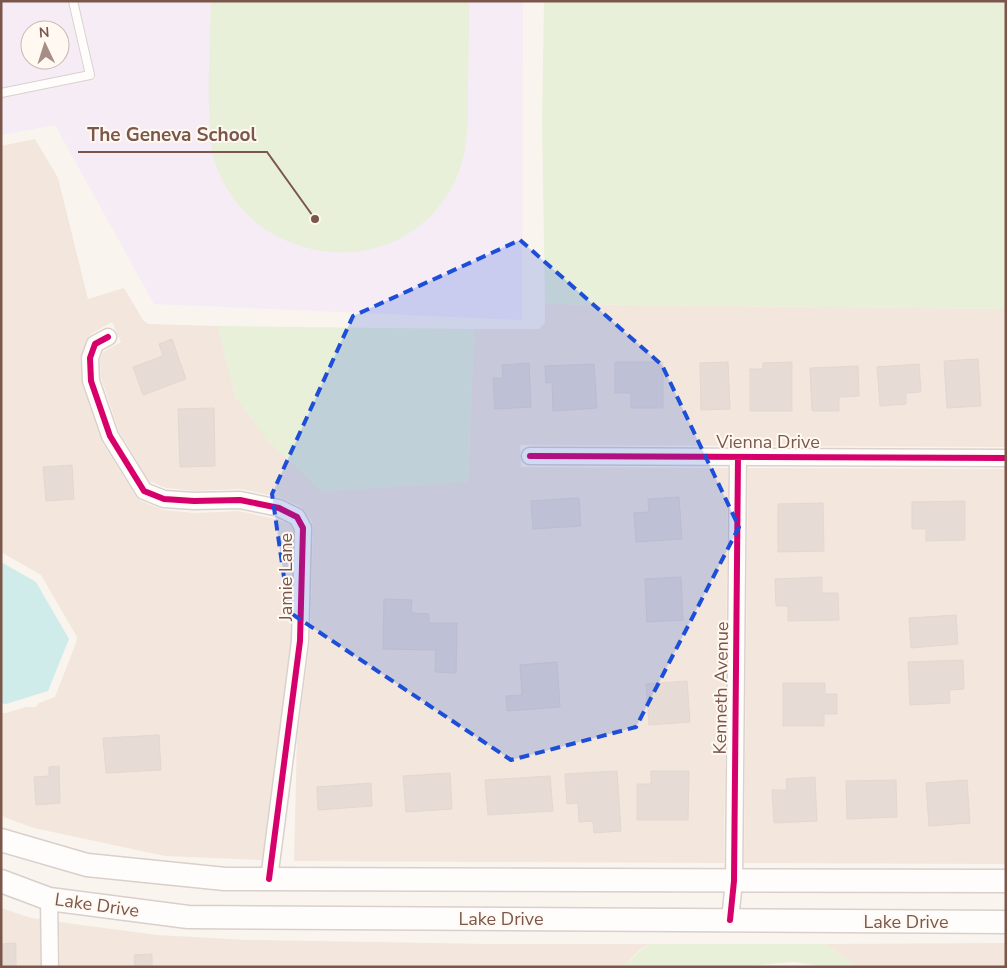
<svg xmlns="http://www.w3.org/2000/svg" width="1007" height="968" viewBox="0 0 1007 968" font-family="'Nunito Sans',sans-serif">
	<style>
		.residential { fill: #f3e6dc }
		.education { fill: #f5ecf5; fill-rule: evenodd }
		.green { fill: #e8f0d9 }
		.water { fill: #cfecea }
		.building { fill: #e7dcd5; stroke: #e3d7d0 }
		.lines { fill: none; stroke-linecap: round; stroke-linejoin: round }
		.lane-casing { stroke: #d9d1cc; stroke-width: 10 }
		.street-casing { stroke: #d9d1cc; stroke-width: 19 }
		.secondary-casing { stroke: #dacfca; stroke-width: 25 }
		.lane { stroke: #fefdfc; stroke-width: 8 }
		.street { stroke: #fefdfc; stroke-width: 16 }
		.secondary { stroke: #fefdfc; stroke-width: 22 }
		.cycleway-casing { stroke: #fff9f2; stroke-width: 9 }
		.cycleway { stroke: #d6006c; stroke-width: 6 }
		.marked { fill: #1d4ed8; fill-opacity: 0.2; stroke: #1d4ed8; stroke-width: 4; stroke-dasharray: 10 6; stroke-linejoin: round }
		.labels { text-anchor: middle; stroke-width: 4; stroke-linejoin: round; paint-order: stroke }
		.street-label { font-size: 18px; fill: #7b574b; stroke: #fff9f2 }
		.leader { fill: none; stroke: #7b574b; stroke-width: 2 }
		.callout-dot { fill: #7b574b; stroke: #fff9f2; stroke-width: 2 }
		.callout-label { font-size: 19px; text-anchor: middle; font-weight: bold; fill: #7b574b; stroke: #fff9f2; stroke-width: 4; stroke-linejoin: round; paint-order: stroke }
	</style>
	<rect width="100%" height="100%" fill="#faf4ee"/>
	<path class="residential" d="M35,139L58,178L88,299L124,288L143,320L148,324L219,326V330L236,398L468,482L474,329H539L545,323V304L1006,309V447L520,445L521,467L728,468L724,863L294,861L297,739L310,642L313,528L312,522L301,507L282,498L241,489L194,491L166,488L149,481L119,431L101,378L100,360L103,352L121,342L112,322L91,334L87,339L80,358L82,385L102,442L136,497L141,501L164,510L195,513L239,511L276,519L291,525L293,531L291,640L262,860L165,856L34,828L1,816V713H6L26,707H36L39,703L55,697L76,643L77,637L41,575L1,552V146Z
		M748,468L1006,469V864L744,863Z
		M1,908L31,918L40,919L41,967H1Z
		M59,922L157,935L248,940L492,944H650L641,949L626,963L620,967H60Z
		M1006,943V967H857L825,944Z"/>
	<path class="education" d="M1,1H523L522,320L154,304L55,125L1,135ZM30,30H60V60H30Z"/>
	<path class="green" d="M211,1H469C469,28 469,54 468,81C468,115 470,149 455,181C403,288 249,270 214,160C209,144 210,127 209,111C208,74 210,38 211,1Z
		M544,1H1006V309L545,304L542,122Z
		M219,326L474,329L468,482L322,492L267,440L236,398L219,330Z
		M650,944H825L857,967H826L794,962L736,967H620C631,961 639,950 650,944Z"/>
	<path class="water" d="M1,562L36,582L69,639L48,691L6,704L1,703Z"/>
	<path class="building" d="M172,339L186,379L143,395L133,367L163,356L159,344Z
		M978,359L981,406L947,408L944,361Z
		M615,362H663V408H631V393H615Z
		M728,362L730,409L701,410L700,363Z
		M792,362V411H750V369H763V363Z
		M529,363L531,407L495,409L493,378H503L502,365Z
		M594,364L597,408L553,411L552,382L546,383L545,366Z
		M919,364L921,392L906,393V404L880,406L877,367Z
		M858,366L859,396L839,397V411H812L810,368Z
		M214,408L215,466L180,467L178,409Z
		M72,465L74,499L46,501L43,467Z
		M679,497L682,539L636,542L634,513L649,512L648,499Z
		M579,498L581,526L533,529L531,501Z
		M965,501V540L926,541V529H912V502Z
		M823,503L824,551L778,552V504Z
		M681,577L683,620L647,622L645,579Z
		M822,577V593H838L839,620L788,621V606H776L775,579Z
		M384,599L412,600L411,613L429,614V623H457L456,673L435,672L436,650L383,649Z
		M956,615L958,644L911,648L909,618Z
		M963,660L964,689L949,690L950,703L910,705L908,662Z
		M557,662L560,707L507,711L506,696L522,695L520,665Z
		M687,681L690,722L649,725L646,684Z
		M783,683H825V694H837V714H824V726H783Z
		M159,735L161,770L106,773L103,738Z
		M59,766L60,803L36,805L34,777L49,776V767Z
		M617,771L621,831L594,833L593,821L579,822L578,803L567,804L565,774Z
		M651,771H689L688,820H637V784H651Z
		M450,773L452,809L406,812L403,776Z
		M550,776L553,811L488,815L485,780Z
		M815,777L817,821L774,823L772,790H787L786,779Z
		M896,780L897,817L847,819L846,781Z
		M967,780L970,823L929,826L926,783Z
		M371,783L372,806L318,810L317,787Z
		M16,943V967H1V944Z
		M152,954V967H135L134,955Z"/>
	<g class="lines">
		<defs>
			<path id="lane" d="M1,93L90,75L73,1"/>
			<path id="street" d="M108,337L95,344L90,358L91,381L110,436L144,491L164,499L194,501L240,500L279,508L297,517L303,528L300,641L269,879
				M530,456L1006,458
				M49,899L50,967
				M730,920L734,881L738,457"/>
			<path id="secondary" d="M1,840L87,865L225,879L1006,881
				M1,881L49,899L188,917L1006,922"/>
		</defs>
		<use href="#lane" class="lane-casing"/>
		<use href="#street" class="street-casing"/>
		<use href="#secondary" class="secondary-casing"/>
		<use href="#lane" class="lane"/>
		<use href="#street" class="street"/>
		<use href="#secondary" class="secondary"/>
		<defs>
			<path id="cycleway" d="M108,337L95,344L90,358L91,381L110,436L144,491L164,499L194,501L240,500L279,508L297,517L303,528L300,641L269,879
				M530,456L1006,458
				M730,920L734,881L738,457"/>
		</defs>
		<use href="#cycleway" class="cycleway-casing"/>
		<use href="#cycleway" class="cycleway"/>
	</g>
	<path class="marked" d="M520,240L662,365L739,527L636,727L511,760L289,612L272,494L353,316Z"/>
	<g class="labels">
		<g class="street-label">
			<text x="768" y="448">Vienna Drive</text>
			<text transform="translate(286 577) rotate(-90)" y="6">Jamie Lane</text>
			<text transform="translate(721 688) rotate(-89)" y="6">Kenneth Avenue</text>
			<text transform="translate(97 905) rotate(8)" y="6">Lake Drive</text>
			<text x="501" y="925">Lake Drive</text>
			<text x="906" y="928">Lake Drive</text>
		</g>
	</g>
	<path class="leader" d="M315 219L267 152H78"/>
	<circle class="callout-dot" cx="315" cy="219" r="5"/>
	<g class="callout-label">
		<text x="172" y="141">The Geneva School</text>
	</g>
	<rect width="1007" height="968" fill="none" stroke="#7b574b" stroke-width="5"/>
	<g transform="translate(45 45) rotate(356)"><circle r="24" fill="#fff9f2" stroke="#cab8af"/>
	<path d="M0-4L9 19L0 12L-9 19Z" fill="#a78e84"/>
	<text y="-8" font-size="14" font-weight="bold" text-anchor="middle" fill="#7b574b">N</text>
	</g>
</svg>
